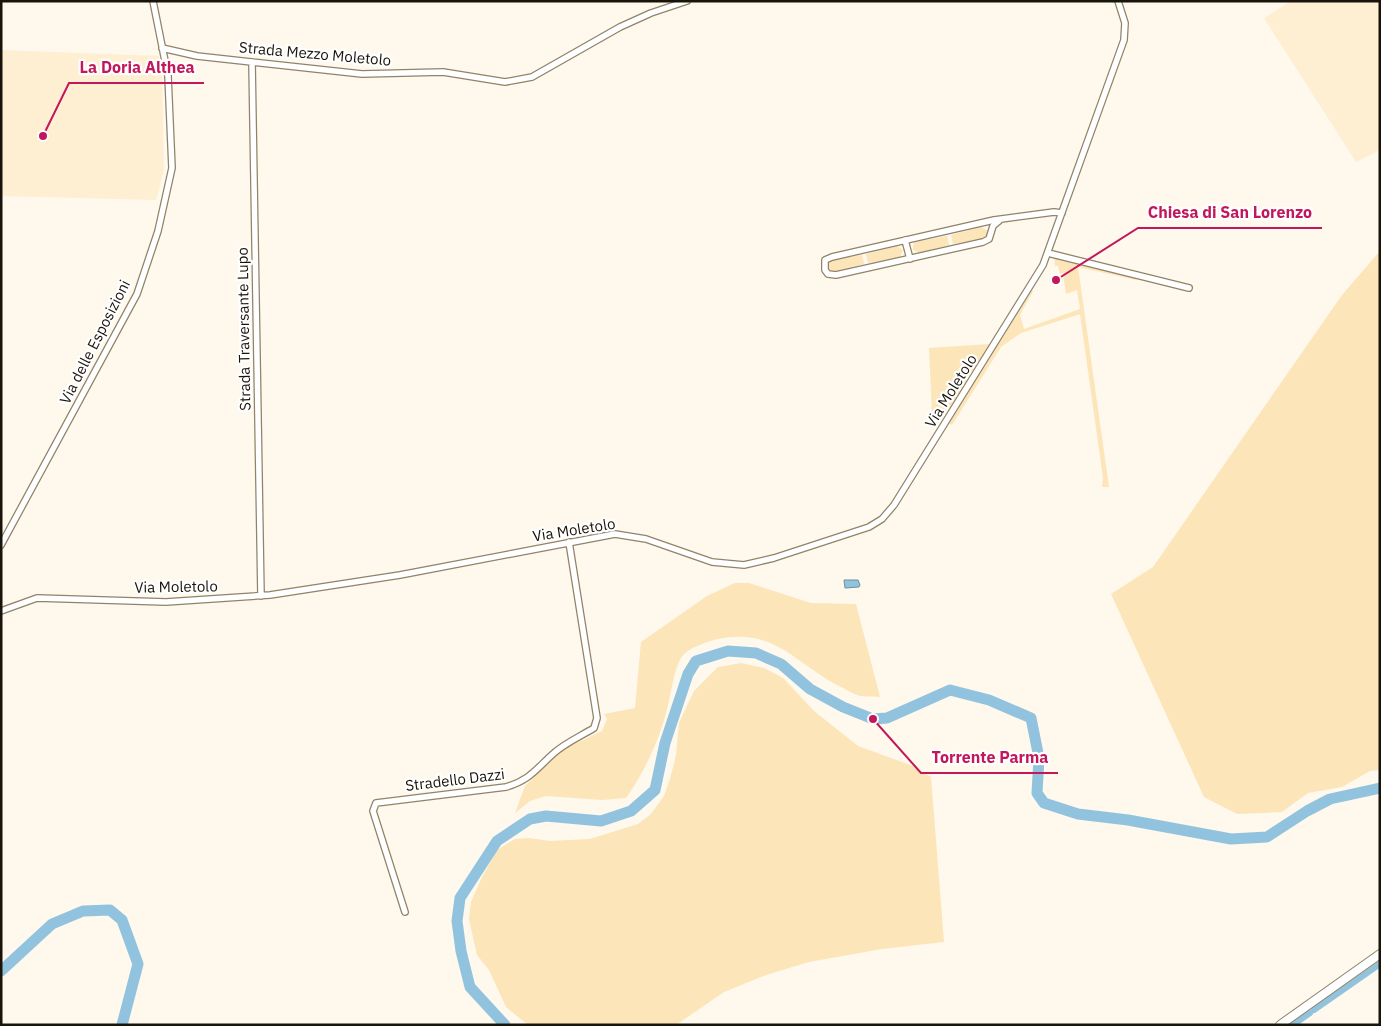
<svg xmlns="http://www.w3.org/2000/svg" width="1381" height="1026" viewBox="0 0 1381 1026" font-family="'IBM Plex Sans',sans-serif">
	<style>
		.built { fill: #feefd2 }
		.green { fill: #fce5b8 }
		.water { fill: #92c3de; stroke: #6e8e9e }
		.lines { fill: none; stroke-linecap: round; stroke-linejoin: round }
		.canal { stroke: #92c3de; stroke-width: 6 }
		.river { stroke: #92c3de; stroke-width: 11 }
		.minor-casing { stroke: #908368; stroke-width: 8 }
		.major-casing { stroke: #908368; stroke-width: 10 }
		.minor { stroke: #fff; stroke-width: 5.5 }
		.major { stroke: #fff; stroke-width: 8 }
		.labels { text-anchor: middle; stroke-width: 4.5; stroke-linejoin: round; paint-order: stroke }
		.street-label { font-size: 15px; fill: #19140a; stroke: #fff }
		.leader { fill: none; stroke: #c2185b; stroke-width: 2 }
		.callout-dot { fill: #c2185b; stroke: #fff; stroke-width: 2 }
		.callout-label { font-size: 16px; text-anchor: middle; font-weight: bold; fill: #c2185b; stroke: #fff; stroke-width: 4.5; stroke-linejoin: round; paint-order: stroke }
	</style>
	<rect width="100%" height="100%" fill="#fef8ed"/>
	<path class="built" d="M1291,1H1380V150L1356,162L1264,18Z
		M1,50L159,56L162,78L164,170L156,200L1,196Z"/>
	<path class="green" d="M981,227L988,231L987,237L983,239L953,244L951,235Z
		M947,236L949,245L920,253L913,250V245L915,242Z
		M897,246L903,250L900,257L868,263L866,254Z
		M1380,251V770L1370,771L1342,787L1308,793L1282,812L1237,814L1204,797L1111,594L1153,567L1342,295Z
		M862,255L864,264L834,272L827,268L828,262L831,260Z
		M1054,257L1137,277L1136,280L1078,267L1109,487H1102L1103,478L1080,314L1021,333L1001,347L952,425L948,423L1032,290L1033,291L1020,315L1024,329L1080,309L1077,290L1066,294L1063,273L1060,274L1058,266H1055Z
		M990,344L992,345L968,377L969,381L950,411L949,409L932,414L929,348Z
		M735,583H749L811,603L856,604L880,697C874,696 867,697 861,696C855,695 847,690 841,687C796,665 776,627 718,639C709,641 691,647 684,654C674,665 672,691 668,705C660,739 646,769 626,798L602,800L546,796L530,801L515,813L525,786L560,751L602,731L607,719L604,714L635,708L641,642L707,596Z
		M741,663L764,668L783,678L814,711L858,746L913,766L931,777L944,942L882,949L809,962L766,975L724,992L676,1025H528L506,1007L489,970L477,955L469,919L471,902L482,877L497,850L515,839L529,838L550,841L590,839L638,824L651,814L664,796L670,779L676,755L679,723L694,691L718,667Z"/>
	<path class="water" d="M844,580H858L860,585L859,587L845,588Z"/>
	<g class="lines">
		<path class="canal" d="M1314,1010L1380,964
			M1293,1025L1310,1013"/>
		<path class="river" d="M1,971L52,924L83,911L110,910L122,920L138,964L122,1025
			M505,1025L470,987L461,951L457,921L460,898L497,841L530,819L546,816L601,821L631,811L655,790L665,743L688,674L696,661L728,651L756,653L781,664L810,689L843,707L873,719L887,718L950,690L989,700L1031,718L1039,758L1037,793L1044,803L1078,814L1128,820L1231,839L1267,837L1307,811L1330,799L1380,788"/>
		<defs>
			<path id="minor" d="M162,48L197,56L362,74L443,72L505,82L532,77L620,27L651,13L687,1
				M252,62L261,596
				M999,221L993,226L989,239L983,242L836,275L828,274L825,270V260L832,257L994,220L1054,212L1062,213
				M905,240L910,259
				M1048,253L1189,288
				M1,545L137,294L158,231L172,168L168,76L153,1
				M1,611L37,598L166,602L270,595L400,575L615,534L646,539L712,562L744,565L774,558L869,527L882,519L894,505L1043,265L1124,40L1125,23L1118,1
				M405,912L373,811L376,803L506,787C530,780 536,769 554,753C565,743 581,736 594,728L597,718L569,542"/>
			<path id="major" d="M1280,1025L1380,954"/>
		</defs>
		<use href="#minor" class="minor-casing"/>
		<use href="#major" class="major-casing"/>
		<use href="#minor" class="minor"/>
		<use href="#major" class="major"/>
	</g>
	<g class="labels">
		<g class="street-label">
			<text transform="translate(315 54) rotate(5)" y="5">Strada Mezzo Moletolo</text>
			<text transform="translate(244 329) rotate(-91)" y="5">Strada Traversante Lupo</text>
			<text transform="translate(95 342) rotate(-63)" y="5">Via delle Esposizioni</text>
			<text transform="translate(951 391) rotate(-58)" y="5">Via Moletolo</text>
			<text transform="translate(574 530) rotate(-9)" y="5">Via Moletolo</text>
			<text transform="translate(176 587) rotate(-1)" y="5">Via Moletolo</text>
			<text transform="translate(455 780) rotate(-7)" y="5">Stradello Dazzi</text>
		</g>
	</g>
	<path class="leader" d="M43 136L69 83H204M1056 280L1138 228H1322M873 719L921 773H1058"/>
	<g class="callout-dot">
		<circle cx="43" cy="136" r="5"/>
		<circle cx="1056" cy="280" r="5"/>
		<circle cx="873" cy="719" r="5"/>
	</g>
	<g class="callout-label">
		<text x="137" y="73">La Doria Althea</text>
		<text x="1230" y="218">Chiesa di San Lorenzo</text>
		<text x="990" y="763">Torrente Parma</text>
	</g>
	<rect width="1381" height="1026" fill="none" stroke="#19140a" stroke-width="5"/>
</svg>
